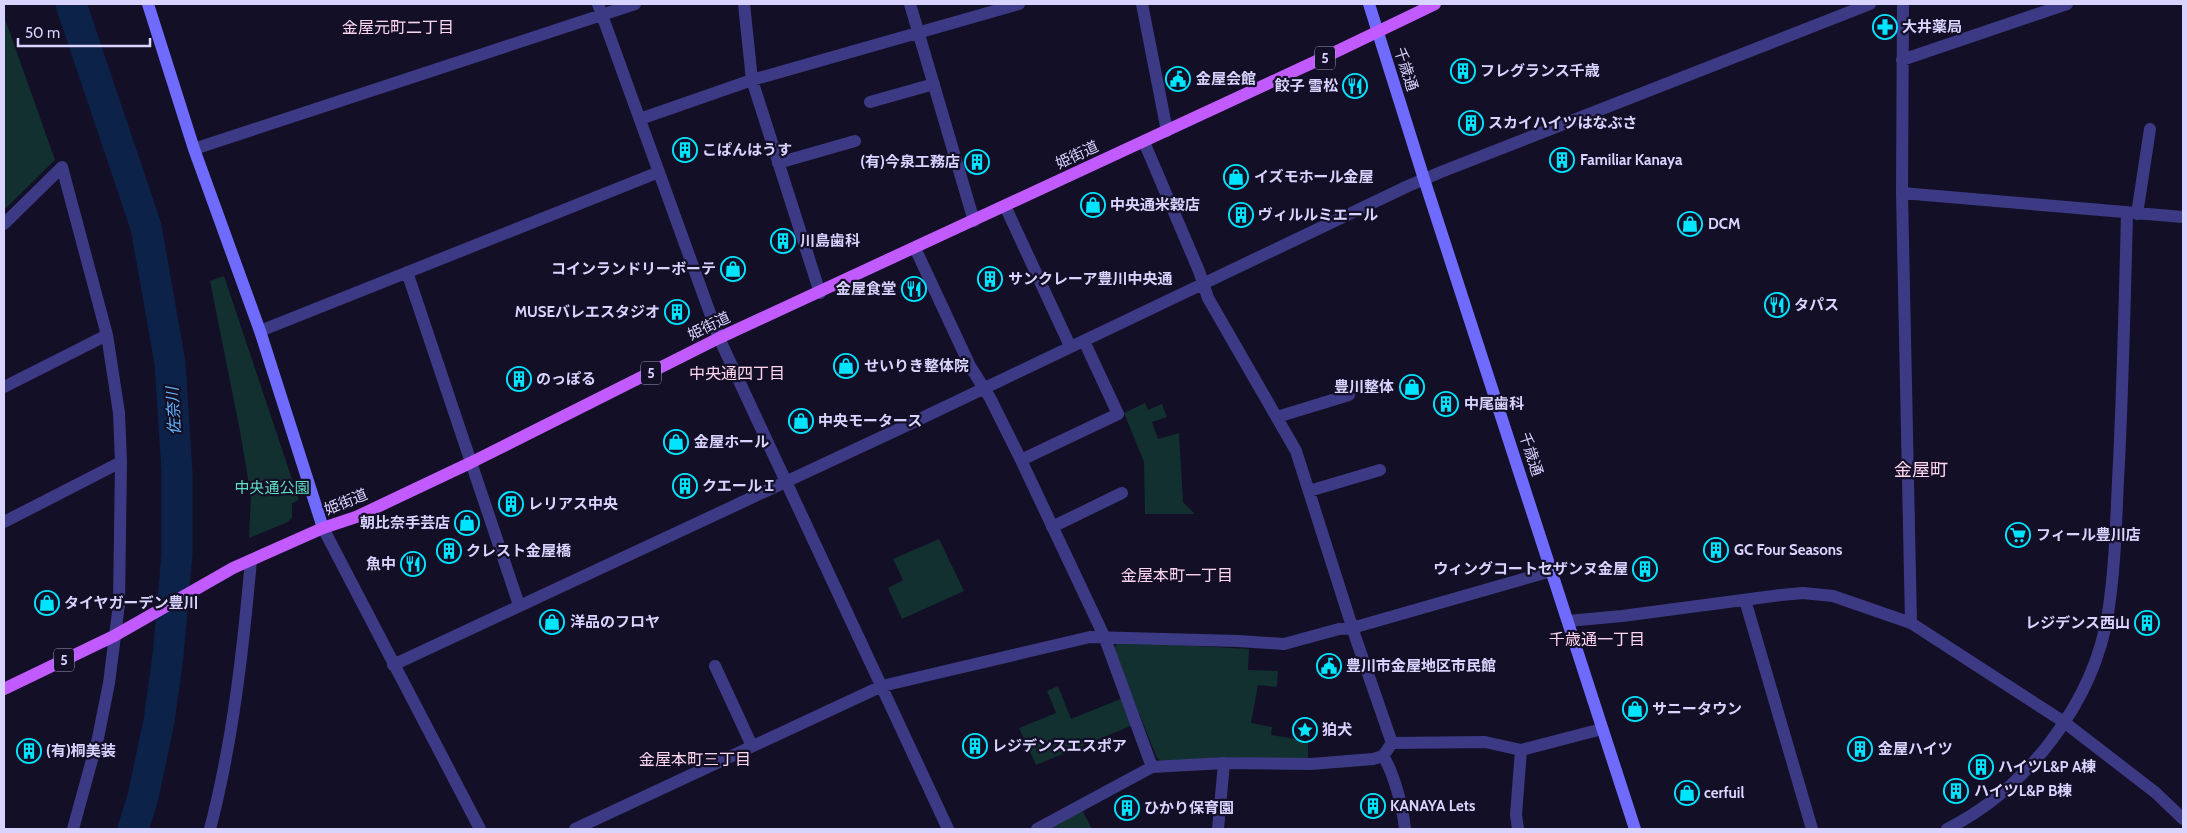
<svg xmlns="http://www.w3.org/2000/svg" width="2187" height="833" viewBox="0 0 2187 833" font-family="Cabin,'Noto Sans JP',sans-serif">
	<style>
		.green { fill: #12302f }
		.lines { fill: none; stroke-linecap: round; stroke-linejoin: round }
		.river { stroke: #0c2248; stroke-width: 31 }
		.street { stroke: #3d3a85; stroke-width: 12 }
		.secondary { stroke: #6f6bff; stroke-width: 12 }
		.primary { stroke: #c25bff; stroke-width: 12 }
		.labels { text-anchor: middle; stroke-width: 4.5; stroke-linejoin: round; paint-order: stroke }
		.shield { fill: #130f26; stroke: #9e99be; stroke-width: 1 }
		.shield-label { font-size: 14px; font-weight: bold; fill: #d9d4ff }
		.poi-label { font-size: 15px; font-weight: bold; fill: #d9d4ff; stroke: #130f26; text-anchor: start }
		.street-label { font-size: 15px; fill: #d9d4ff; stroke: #130f26 }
		.park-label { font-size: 15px; fill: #5fe0c0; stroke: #130f26 }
		.neighbourhood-label { font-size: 16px; fill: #ffd6f0; stroke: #130f26 }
		.water-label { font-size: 16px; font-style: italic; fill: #62b6ff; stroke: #130f26 }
		.quarter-label { font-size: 18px; fill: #ffd6f0; stroke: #130f26 }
	</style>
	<rect width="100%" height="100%" fill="#130f26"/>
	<path class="green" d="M4,16L55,160L4,210Z
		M224,276L299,500L292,503V518L288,522L249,538L251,496L240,431L210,281Z
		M1145,403L1148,410L1162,404L1167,417L1152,422L1158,439L1179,433L1183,502L1195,514H1145L1144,462L1124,413Z
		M939,539L964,591L902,619L888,588L903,580L893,559Z
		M1119,642L1249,649L1248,670L1278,671L1277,687L1258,685L1251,723L1272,727L1271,735L1308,741V759L1221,757L1162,762L1157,758L1113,649Z
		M1058,686L1071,719L1123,698L1133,725L1036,765L1019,728L1056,713L1047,691Z
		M1082,810L1092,829H1046Z"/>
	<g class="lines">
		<path class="river" d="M71,4L146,227L170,363L177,472V554L168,656L159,721L143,797L133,829"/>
		<path class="street" d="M598,4L719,338L948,829
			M744,4L752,80L820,293
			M910,4L974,221
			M1142,4L1167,131
			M1903,4L1902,193L1911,623
			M1902,60L2067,4
			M870,102L934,84
			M640,119L752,80L1019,4
			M1144,142L1199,271L1208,298L1296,451L1356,639L1392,743
			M194,149L635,4
			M778,163L855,141
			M1902,193L2183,217
			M1005,206L1070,346
			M2137,214L2150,129
			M4,224L62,167L107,335L119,413L121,462L119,604L109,683L98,738L73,829
			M915,248L970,366L990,398L1021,460L1104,636L1152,767
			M407,272L519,605
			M260,331L659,172
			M4,387L107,335
			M1277,417L1349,395
			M1021,460L1118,414L1084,341
			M1309,491L1380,470
			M4,522L121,462
			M1052,527L1122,493
			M323,528L480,829
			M1745,600L1812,829
			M1568,621L1622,616L1781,595L1803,593L1833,596L1911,623L2064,722L2156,793L2183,819
			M393,665L899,429L1408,186L1441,172L1870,4
			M715,666L752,746
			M1383,756C1394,773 1403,808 1405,829
			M210,829C233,741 243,650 251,560
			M575,829L882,686L1090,637L1238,641L1284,644L1339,629L1352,628L1551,571
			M1037,829L1152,767L1224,763L1311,764L1373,759L1383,756L1392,743L1485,742L1521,750L1602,729
			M1218,829L1224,763
			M1518,829L1516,815L1521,750
			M1947,829C2027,789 2094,702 2108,613C2116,563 2116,512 2119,462C2123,379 2125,296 2127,213"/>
		<path class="secondary" d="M148,4L194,149L260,331L323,528
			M1369,4L1424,179L1635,829"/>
		<path class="primary" d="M4,689L114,636L233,568L323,528L356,517L470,463L719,338L1325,57L1435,4"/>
	</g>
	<defs>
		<symbol id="pharmacy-ring" viewBox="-11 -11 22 22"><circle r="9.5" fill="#130f26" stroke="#00e5ff" stroke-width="1.5"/><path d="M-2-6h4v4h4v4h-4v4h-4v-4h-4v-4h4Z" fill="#00e5ff"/></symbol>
		<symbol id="building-ring" viewBox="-11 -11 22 22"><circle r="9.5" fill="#130f26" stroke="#00e5ff" stroke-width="1.5"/><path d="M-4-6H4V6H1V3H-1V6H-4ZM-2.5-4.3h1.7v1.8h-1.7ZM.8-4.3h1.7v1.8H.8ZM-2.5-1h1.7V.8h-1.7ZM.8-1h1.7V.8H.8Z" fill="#00e5ff"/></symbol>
		<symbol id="civic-ring" viewBox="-11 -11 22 22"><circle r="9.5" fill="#130f26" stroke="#00e5ff" stroke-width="1.5"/><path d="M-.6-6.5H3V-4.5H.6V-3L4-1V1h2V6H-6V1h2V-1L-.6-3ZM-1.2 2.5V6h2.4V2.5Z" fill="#00e5ff"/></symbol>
		<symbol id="restaurant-ring" viewBox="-11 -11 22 22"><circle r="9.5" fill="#130f26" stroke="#00e5ff" stroke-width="1.5"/><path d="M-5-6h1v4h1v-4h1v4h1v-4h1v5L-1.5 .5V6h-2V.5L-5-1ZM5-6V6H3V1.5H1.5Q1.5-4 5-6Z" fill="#00e5ff"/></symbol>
		<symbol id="shop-ring" viewBox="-11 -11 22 22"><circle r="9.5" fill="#130f26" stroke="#00e5ff" stroke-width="1.5"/><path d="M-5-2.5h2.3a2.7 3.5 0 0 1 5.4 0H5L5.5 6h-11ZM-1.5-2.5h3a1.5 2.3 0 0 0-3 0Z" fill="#00e5ff"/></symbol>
		<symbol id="supermarket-ring" viewBox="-11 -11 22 22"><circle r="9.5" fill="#130f26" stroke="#00e5ff" stroke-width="1.5"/><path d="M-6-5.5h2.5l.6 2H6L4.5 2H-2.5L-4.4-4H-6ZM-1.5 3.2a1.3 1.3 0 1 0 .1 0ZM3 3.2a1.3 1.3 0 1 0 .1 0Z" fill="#00e5ff"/></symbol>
		<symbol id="sight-ring" viewBox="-11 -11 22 22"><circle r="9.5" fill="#130f26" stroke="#00e5ff" stroke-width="1.5"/><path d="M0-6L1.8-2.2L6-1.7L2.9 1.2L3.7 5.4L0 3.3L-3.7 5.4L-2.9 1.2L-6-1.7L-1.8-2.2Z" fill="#00e5ff"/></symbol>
	</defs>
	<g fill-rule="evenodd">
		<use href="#pharmacy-ring" x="1871" y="13" width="28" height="28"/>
		<use href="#building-ring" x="1449" y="57" width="28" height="28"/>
		<use href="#civic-ring" x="1164" y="65" width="28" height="28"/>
		<use href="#restaurant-ring" x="1341" y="72" width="28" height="28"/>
		<use href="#building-ring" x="1457" y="109" width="28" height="28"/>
		<use href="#building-ring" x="671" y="136" width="28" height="28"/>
		<use href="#building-ring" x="1548" y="146" width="28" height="28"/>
		<use href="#building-ring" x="963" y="148" width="28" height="28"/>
		<use href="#shop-ring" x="1222" y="163" width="28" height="28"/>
		<use href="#shop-ring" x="1079" y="191" width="28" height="28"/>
		<use href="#building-ring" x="1227" y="201" width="28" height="28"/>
		<use href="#shop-ring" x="1676" y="210" width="28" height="28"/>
		<use href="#building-ring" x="769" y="227" width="28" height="28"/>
		<use href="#shop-ring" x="719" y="255" width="28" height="28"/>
		<use href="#building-ring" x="976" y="265" width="28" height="28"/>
		<use href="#restaurant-ring" x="900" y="275" width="28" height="28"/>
		<use href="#restaurant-ring" x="1763" y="291" width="28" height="28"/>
		<use href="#building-ring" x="663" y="298" width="28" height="28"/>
		<use href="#shop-ring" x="832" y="352" width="28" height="28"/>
		<use href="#building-ring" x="505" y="365" width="28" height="28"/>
		<use href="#shop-ring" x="1398" y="373" width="28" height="28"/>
		<use href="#building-ring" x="1432" y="390" width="28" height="28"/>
		<use href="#shop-ring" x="787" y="407" width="28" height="28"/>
		<use href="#shop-ring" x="662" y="428" width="28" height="28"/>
		<use href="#building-ring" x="671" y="472" width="28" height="28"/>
		<use href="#building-ring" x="497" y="490" width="28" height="28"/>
		<use href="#shop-ring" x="453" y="509" width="28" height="28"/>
		<use href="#supermarket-ring" x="2004" y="521" width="28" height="28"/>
		<use href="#building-ring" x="1702" y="536" width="28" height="28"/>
		<use href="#building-ring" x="435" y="537" width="28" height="28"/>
		<use href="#restaurant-ring" x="399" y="550" width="28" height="28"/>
		<use href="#building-ring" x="1631" y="555" width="28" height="28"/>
		<use href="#shop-ring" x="33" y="589" width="28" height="28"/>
		<use href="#shop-ring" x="538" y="608" width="28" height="28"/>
		<use href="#building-ring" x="2133" y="609" width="28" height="28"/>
		<use href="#civic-ring" x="1315" y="652" width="28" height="28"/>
		<use href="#shop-ring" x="1621" y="695" width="28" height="28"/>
		<use href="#sight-ring" x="1291" y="716" width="28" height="28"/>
		<use href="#building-ring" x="961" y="732" width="28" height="28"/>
		<use href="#building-ring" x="1846" y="735" width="28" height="28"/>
		<use href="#building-ring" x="15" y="737" width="28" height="28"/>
		<use href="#building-ring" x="1967" y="753" width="28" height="28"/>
		<use href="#building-ring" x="1942" y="777" width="28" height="28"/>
		<use href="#shop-ring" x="1673" y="779" width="28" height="28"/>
		<use href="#building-ring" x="1359" y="792" width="28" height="28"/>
		<use href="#building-ring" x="1113" y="794" width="28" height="28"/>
	</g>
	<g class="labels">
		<g class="shield">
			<rect x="1315" y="46.5" width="20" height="23" rx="4"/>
			<rect x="641" y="361.5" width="20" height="23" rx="4"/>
			<rect x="54" y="648.5" width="20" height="23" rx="4"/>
		</g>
		<g class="shield-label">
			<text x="1325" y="63">5</text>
			<text x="651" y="378">5</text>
			<text x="64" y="665">5</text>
		</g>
		<g class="poi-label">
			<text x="1902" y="32">大井薬局</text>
			<text x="1480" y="76">フレグランス千歳</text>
			<text x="1196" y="84">金屋会館</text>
			<text x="1338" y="91" text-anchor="end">餃子 雪松</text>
			<text x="1488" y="128">スカイハイツはなぶさ</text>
			<text x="702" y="155">こぱんはうす</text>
			<text x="1580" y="165">Familiar Kanaya</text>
			<text x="960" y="167" text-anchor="end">(有)今泉工務店</text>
			<text x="1254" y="182">イズモホール金屋</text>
			<text x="1110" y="210">中央通米穀店</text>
			<text x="1258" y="220">ヴィルルミエール</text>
			<text x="1708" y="229">DCM</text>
			<text x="800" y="246">川島歯科</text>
			<text x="716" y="274" text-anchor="end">コインランドリーボーテ</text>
			<text x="1008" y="284">サンクレーア豊川中央通</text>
			<text x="896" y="294" text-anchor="end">金屋食堂</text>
			<text x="1794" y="310">タパス</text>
			<text x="660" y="317" text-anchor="end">MUSEバレエスタジオ</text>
			<text x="864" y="371">せいりき整体院</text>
			<text x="536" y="384">のっぽる</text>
			<text x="1394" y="392" text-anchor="end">豊川整体</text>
			<text x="1464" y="409">中尾歯科</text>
			<text x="818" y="426">中央モータース</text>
			<text x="694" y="447">金屋ホール</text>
			<text x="702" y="491">クエールＩ</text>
			<text x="528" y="509">レリアス中央</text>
			<text x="450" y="528" text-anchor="end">朝比奈手芸店</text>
			<text x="2036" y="540">フィール豊川店</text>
			<text x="1734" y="555">GC Four Seasons</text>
			<text x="466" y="556">クレスト金屋橋</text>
			<text x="396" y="569" text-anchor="end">魚中</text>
			<text x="1628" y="574" text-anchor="end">ウィングコートセザンヌ金屋</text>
			<text x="64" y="608">タイヤガーデン豊川</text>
			<text x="570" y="627">洋品のフロヤ</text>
			<text x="2130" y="628" text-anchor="end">レジデンス西山</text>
			<text x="1346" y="671">豊川市金屋地区市民館</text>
			<text x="1652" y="714">サニータウン</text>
			<text x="1322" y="735">狛犬</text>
			<text x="992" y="751">レジデンスエスポア</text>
			<text x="1878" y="754">金屋ハイツ</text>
			<text x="46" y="756">(有)桐美装</text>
			<text x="1998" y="772">ハイツL&amp;P A棟</text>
			<text x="1974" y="796">ハイツL&amp;P B棟</text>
			<text x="1704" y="798">cerfuil</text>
			<text x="1390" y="811">KANAYA Lets</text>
			<text x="1144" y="813">ひかり保育園</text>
		</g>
		<g class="street-label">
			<text transform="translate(1406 69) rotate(72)" y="5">千歳通</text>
			<text transform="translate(1077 155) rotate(-25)" y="5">姫街道</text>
			<text transform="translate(709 326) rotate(-26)" y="5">姫街道</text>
			<text transform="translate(1531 454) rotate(72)" y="5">千歳通</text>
			<text transform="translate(346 502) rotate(-22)" y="5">姫街道</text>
		</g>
		<g class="park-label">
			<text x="272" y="493">中央通公園</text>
		</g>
		<g class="neighbourhood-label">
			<text x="398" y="33">金屋元町二丁目</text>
			<text x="737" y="379">中央通四丁目</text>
			<text x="1177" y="581">金屋本町一丁目</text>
			<text x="1597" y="645">千歳通一丁目</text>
			<text x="695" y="765">金屋本町三丁目</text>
		</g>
		<g class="water-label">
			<text transform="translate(173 411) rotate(-93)" y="6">佐奈川</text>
		</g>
		<g class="quarter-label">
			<text x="1921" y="476">金屋町</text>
		</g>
	</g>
	<rect width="2187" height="833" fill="none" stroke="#d9d4ff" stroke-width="10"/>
	<path d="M18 38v8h132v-8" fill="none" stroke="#d9d4ff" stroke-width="2.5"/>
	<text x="25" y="38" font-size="15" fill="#d9d4ff" stroke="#130f26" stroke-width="4" paint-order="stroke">50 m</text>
</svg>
